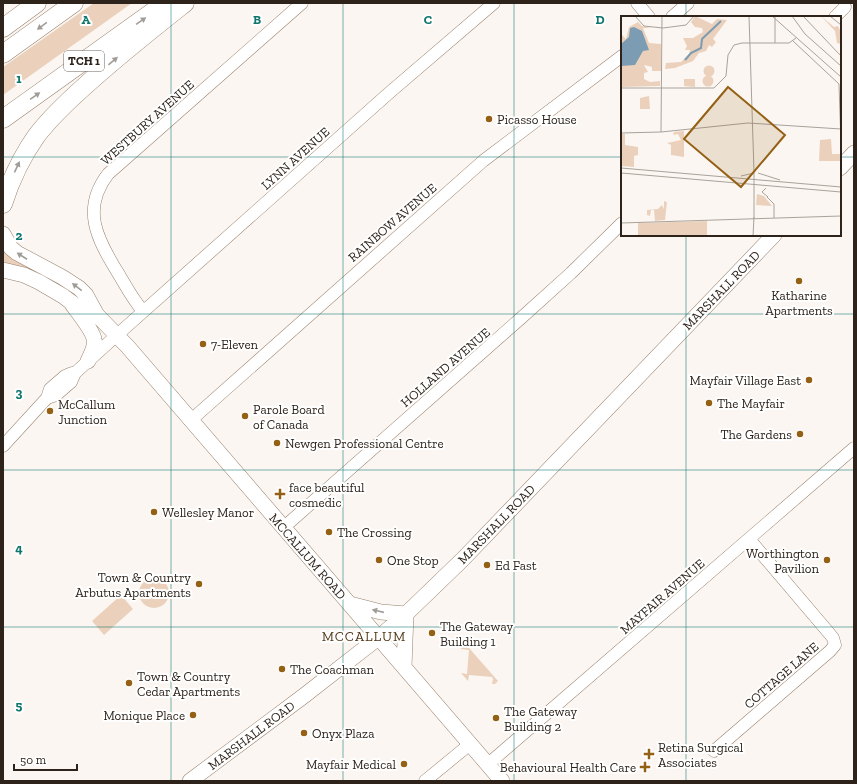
<svg xmlns="http://www.w3.org/2000/svg" width="857" height="784" viewBox="0 0 857 784" font-family="'Zilla Slab',serif">
	<style>
		.green { fill: #ebd1bc }
		.lines { fill: none; stroke-linecap: round; stroke-linejoin: round }
		.minor-casing { stroke: #99816e; stroke-width: 13 }
		.major-casing { stroke: #99816e; stroke-width: 16 }
		.highway-casing { stroke: #99816e; stroke-width: 19 }
		.minor { stroke: #fff; stroke-width: 12 }
		.major { stroke: #fff; stroke-width: 15 }
		.highway { stroke: #fff; stroke-width: 18 }
		.oneway { fill: #a09c98 }
		.grid { fill: none; stroke: #0f766e; stroke-width: 1; stroke-opacity: 0.55 }
		.poi-dot { fill: #946114; stroke: #fff; stroke-width: 1.5 }
		.labels { text-anchor: middle; stroke-width: 4; stroke-linejoin: round; paint-order: stroke }
		.shield { fill: #fff; stroke: #6c655f; stroke-width: 1 }
		.shield-label { font-size: 12px; font-weight: bold; fill: #2d231b }
		.poi-label { font-size: 13px; fill: #2d231b; stroke: #fff; text-anchor: start }
		.street-label { font-size: 13px; fill: #2d231b; stroke: #fff }
		.neighbourhood-label { font-size: 14px; letter-spacing: 1px; fill: #503716; stroke: #fff }
		.inset-river { fill: none; stroke: #7b9cb2; stroke-width: 2 }
		.inset-road { fill: none; stroke: #a9a29b; stroke-width: 1 }
		.view { fill: #946114; fill-opacity: 0.15; stroke: #946114; stroke-width: 2 }
		.inset-edge { fill: none; stroke: #2d231b; stroke-width: 2 }
		.grid-label { font-size: 13px; text-anchor: middle; font-weight: bold; fill: #0f766e; stroke: #fff; stroke-width: 4; stroke-linejoin: round; paint-order: stroke }
	</style>
	<rect width="100%" height="100%" fill="#fbf6f1"/>
	<path class="green" d="M94,3H132L3,95V67Z
		M3,249L12,259L34,270L3,264Z
		M139 593a15 15 0 1 1 30 0a15 15 0 1 1-30 0Z
		M121,595L133,609L104,635L92,621Z
		M473,642L475,643L469,648L498,681L495,684H492L493,679L492,677L469,675L468,681L461,673L467,674L469,650L461,649V644L468,646Z"/>
	<g class="lines">
		<defs>
			<path id="minor" d="M637,3L649,17
				M672,17L688,3
				M835,17L845,7
				M143,311C133,300 126,286 118,273C97,239 81,209 108,174L302,3
				M47,398L56,395L71,382L75,373L117,335L389,93L494,3
				M190,421L483,161L622,56
				M3,446L47,398L50,389L65,376L72,373
				M283,528L520,319L571,273L622,223
				M714,751L830,651L835,645L833,638L829,633L749,539
				M487,765L854,448
				M425,781L470,744"/>
			<path id="major" d="M840,168L854,153
				M3,234L11,248L17,253L62,277L79,288L86,295L97,315L128,347L502,781
				M3,270L24,275L39,282L63,296L79,308L97,315
				M72,304C77,311 93,331 94,339C96,346 91,354 88,361
				M350,604L381,612L406,614
				M404,667L406,614
				M190,781L305,695L378,638L406,614L463,559L774,235"/>
			<path id="highway" d="M3,28L37,3
				M3,54L74,3
				M3,119L165,3
				M3,204C11,179 22,156 37,135C51,117 68,101 86,85C118,56 151,30 185,3"/>
		</defs>
		<use href="#minor" class="minor-casing"/>
		<use href="#major" class="major-casing"/>
		<use href="#highway" class="highway-casing"/>
		<use href="#minor" class="minor"/>
		<use href="#major" class="major"/>
		<use href="#highway" class="highway"/>
	</g>
	<defs><path id="oneway-solid" d="M-6-.8H1V-3.2L6.5 0L1 3.2V.8H-6Z"/></defs>
	<g class="oneway">
		<use href="#oneway-solid" transform="translate(141 21) rotate(-35)"/>
		<use href="#oneway-solid" transform="translate(42 26) rotate(144)"/>
		<use href="#oneway-solid" transform="translate(113 61) rotate(-40)"/>
		<use href="#oneway-solid" transform="translate(35 96) rotate(-35)"/>
		<use href="#oneway-solid" transform="translate(17 167) rotate(-65)"/>
		<use href="#oneway-solid" transform="translate(22 256) rotate(-147)"/>
		<use href="#oneway-solid" transform="translate(77 287) rotate(-142)"/>
		<use href="#oneway-solid" transform="translate(378 611) rotate(-167)"/>
	</g>
	<path class="grid" d="M171,3V781M343,3V781M514,3V781M686,3V17M3,157H622M840,157H854M686,235V781M3,314H854M3,470H854M3,627H854"/>
	<g class="poi-dot">
		<circle cx="489" cy="119" r="4"/>
		<circle cx="799" cy="281" r="4"/>
		<circle cx="203" cy="344" r="4"/>
		<circle cx="809" cy="380" r="4"/>
		<circle cx="709" cy="403" r="4"/>
		<circle cx="50" cy="411" r="4"/>
		<circle cx="245" cy="416" r="4"/>
		<circle cx="800" cy="434" r="4"/>
		<circle cx="277" cy="443" r="4"/>
		<path d="M278 488h4v4h4v4h-4v4h-4v-4h-4v-4h4z"/>
		<circle cx="154" cy="512" r="4"/>
		<circle cx="329" cy="532" r="4"/>
		<circle cx="379" cy="560" r="4"/>
		<circle cx="827" cy="560" r="4"/>
		<circle cx="487" cy="565" r="4"/>
		<circle cx="199" cy="584" r="4"/>
		<circle cx="432" cy="633" r="4"/>
		<circle cx="282" cy="669" r="4"/>
		<circle cx="129" cy="683" r="4"/>
		<circle cx="193" cy="715" r="4"/>
		<circle cx="496" cy="718" r="4"/>
		<circle cx="304" cy="733" r="4"/>
		<path d="M647 748h4v4h4v4h-4v4h-4v-4h-4v-4h4z"/>
		<circle cx="404" cy="764" r="4"/>
		<path d="M643 761h4v4h4v4h-4v4h-4v-4h-4v-4h4z"/>
	</g>
	<g class="labels">
		<rect class="shield" x="64" y="51" width="40" height="20" rx="3"/>
		<g class="shield-label">
			<text x="84" y="65">TCH 1</text>
		</g>
		<g class="poi-label">
			<text x="497" y="124">Picasso House</text>
			<text x="799" y="300" text-anchor="middle">Katharine<tspan x="799" dy="15">Apartments</tspan></text>
			<text x="211" y="349">7-Eleven</text>
			<text x="801" y="385" text-anchor="end">Mayfair Village East</text>
			<text x="717" y="408">The Mayfair</text>
			<text x="58" y="409">McCallum<tspan x="58" dy="15">Junction</tspan></text>
			<text x="253" y="414">Parole Board<tspan x="253" dy="15">of Canada</tspan></text>
			<text x="792" y="439" text-anchor="end">The Gardens</text>
			<text x="285" y="448">Newgen Professional Centre</text>
			<text x="289" y="492">face beautiful<tspan x="289" dy="15">cosmedic</tspan></text>
			<text x="162" y="517">Wellesley Manor</text>
			<text x="337" y="537">The Crossing</text>
			<text x="819" y="558" text-anchor="end">Worthington<tspan x="819" dy="15">Pavilion</tspan></text>
			<text x="387" y="565">One Stop</text>
			<text x="495" y="570">Ed Fast</text>
			<text x="191" y="582" text-anchor="end">Town &amp; Country<tspan x="191" dy="15">Arbutus Apartments</tspan></text>
			<text x="440" y="631">The Gateway<tspan x="440" dy="15">Building 1</tspan></text>
			<text x="290" y="674">The Coachman</text>
			<text x="137" y="681">Town &amp; Country<tspan x="137" dy="15">Cedar Apartments</tspan></text>
			<text x="504" y="716">The Gateway<tspan x="504" dy="15">Building 2</tspan></text>
			<text x="185" y="720" text-anchor="end">Monique Place</text>
			<text x="312" y="738">Onyx Plaza</text>
			<text x="658" y="752">Retina Surgical<tspan x="658" dy="15">Associates</tspan></text>
			<text x="396" y="769" text-anchor="end">Mayfair Medical</text>
			<text x="636" y="772" text-anchor="end">Behavioural Health Care</text>
		</g>
		<g class="street-label">
			<text transform="translate(147 122) rotate(-42)" y="5">WESTBURY AVENUE</text>
			<text transform="translate(295 158) rotate(-42)" y="5">LYNN AVENUE</text>
			<text transform="translate(392 222) rotate(-41)" y="5">RAINBOW AVENUE</text>
			<text transform="translate(721 290) rotate(-46)" y="5">MARSHALL ROAD</text>
			<text transform="translate(445 367) rotate(-41)" y="5">HOLLAND AVENUE</text>
			<text transform="translate(496 524) rotate(-46)" y="5">MARSHALL ROAD</text>
			<text transform="translate(308 556) rotate(49)" y="5">MCCALLUM ROAD</text>
			<text transform="translate(662 596) rotate(-41)" y="5">MAYFAIR AVENUE</text>
			<text transform="translate(781 675) rotate(-41)" y="5">COTTAGE LANE</text>
			<text transform="translate(251 735) rotate(-37)" y="5">MARSHALL ROAD</text>
		</g>
		<g class="neighbourhood-label">
			<text x="364" y="641">MCCALLUM</text>
		</g>
	</g>
	<g transform="translate(621 16)">
		<rect width="220" height="220" fill="#fbf6f1"/>
		<path d="M74,0L91,8L96,3L106,4L92,23L95,26L91,31L88,29L85,35L78,37L72,45L54,52L44,53L45,47L60,46L68,38L69,34H64L66,30L62,22H72L82,16L81,12L74,11L70,6ZM200,0L213,11L217,10L220,16V28L216,27L214,15ZM17,6L21,10L30,12H22L28,27L40,28V55H31V51L23,49L27,56L23,57V63L29,66L39,65V70L0,71V18L5,23L8,11ZM82.5 55a5.5 5.5 0 1 1 11 0a5.5 5.5 0 1 1-11 0ZM81.5 65a5.5 5.5 0 1 1 11 0a5.5 5.5 0 1 1-11 0ZM63,63H74V71L63,70ZM28,80L29,93H19V82ZM63,115V141L50,139V129L46,127L60,124L57,118L52,119L53,116ZM0,118H4V129L17,131V139L13,140V151L0,150ZM210,123L211,138H219L220,145H198L199,124ZM136,178L143,180L151,190L135,189ZM43,185L46,186L44,204L34,205L33,194H30L29,200L26,199V194L37,193L41,189L43,193ZM86,205V220H17V207Z" fill="#ebd1bc"/>
		<path d="M13,11L21,15L28,34L22,35L14,49L0,50V28L8,21L9,12Z" fill="#7b9cb2"/>
		<path class="inset-river" d="M64,44L70,37L80,32L81,23L100,5"/>
		<path class="inset-road" d="M14,0L23,10L42,12L65,9L73,0M128,0L133,156M151,0L220,61M171,0L184,18L220,50M182,0L220,40M209,0L220,9M172,25L218,68L220,128M154,27V0M0,72H93L105,60L107,39L113,29L121,27H168L175,22M40,116L41,0M0,117L40,116L127,107L220,113M0,152L220,171M0,157L220,176M137,157L159,164M120,160L133,157M145,172L141,176L147,181M146,181L153,188V202M133,203V156M0,207L220,200M132,220L133,201"/>
		<path class="view" d="M107,71L164,119L120,171L63,123Z"/>
		<rect width="220" height="220" class="inset-edge"/>
	</g>
	<g class="grid-label">
		<text x="86" y="24">A</text>
		<text x="257" y="24">B</text>
		<text x="428" y="24">C</text>
		<text x="600" y="24">D</text>
		<text x="19" y="83">1</text>
		<text x="19" y="240">2</text>
		<text x="19" y="397">3</text>
		<text x="19" y="553">4</text>
		<text x="19" y="710">5</text>
	</g>
	<rect width="857" height="784" fill="none" stroke="#2d231b" stroke-width="8"/>
	<path d="M14 764v6h63v-6" fill="none" stroke="#2d231b" stroke-width="2"/>
	<text x="20" y="764" font-size="12" fill="#2d231b" stroke="#ffffff" stroke-width="3" paint-order="stroke">50 m</text>
</svg>
